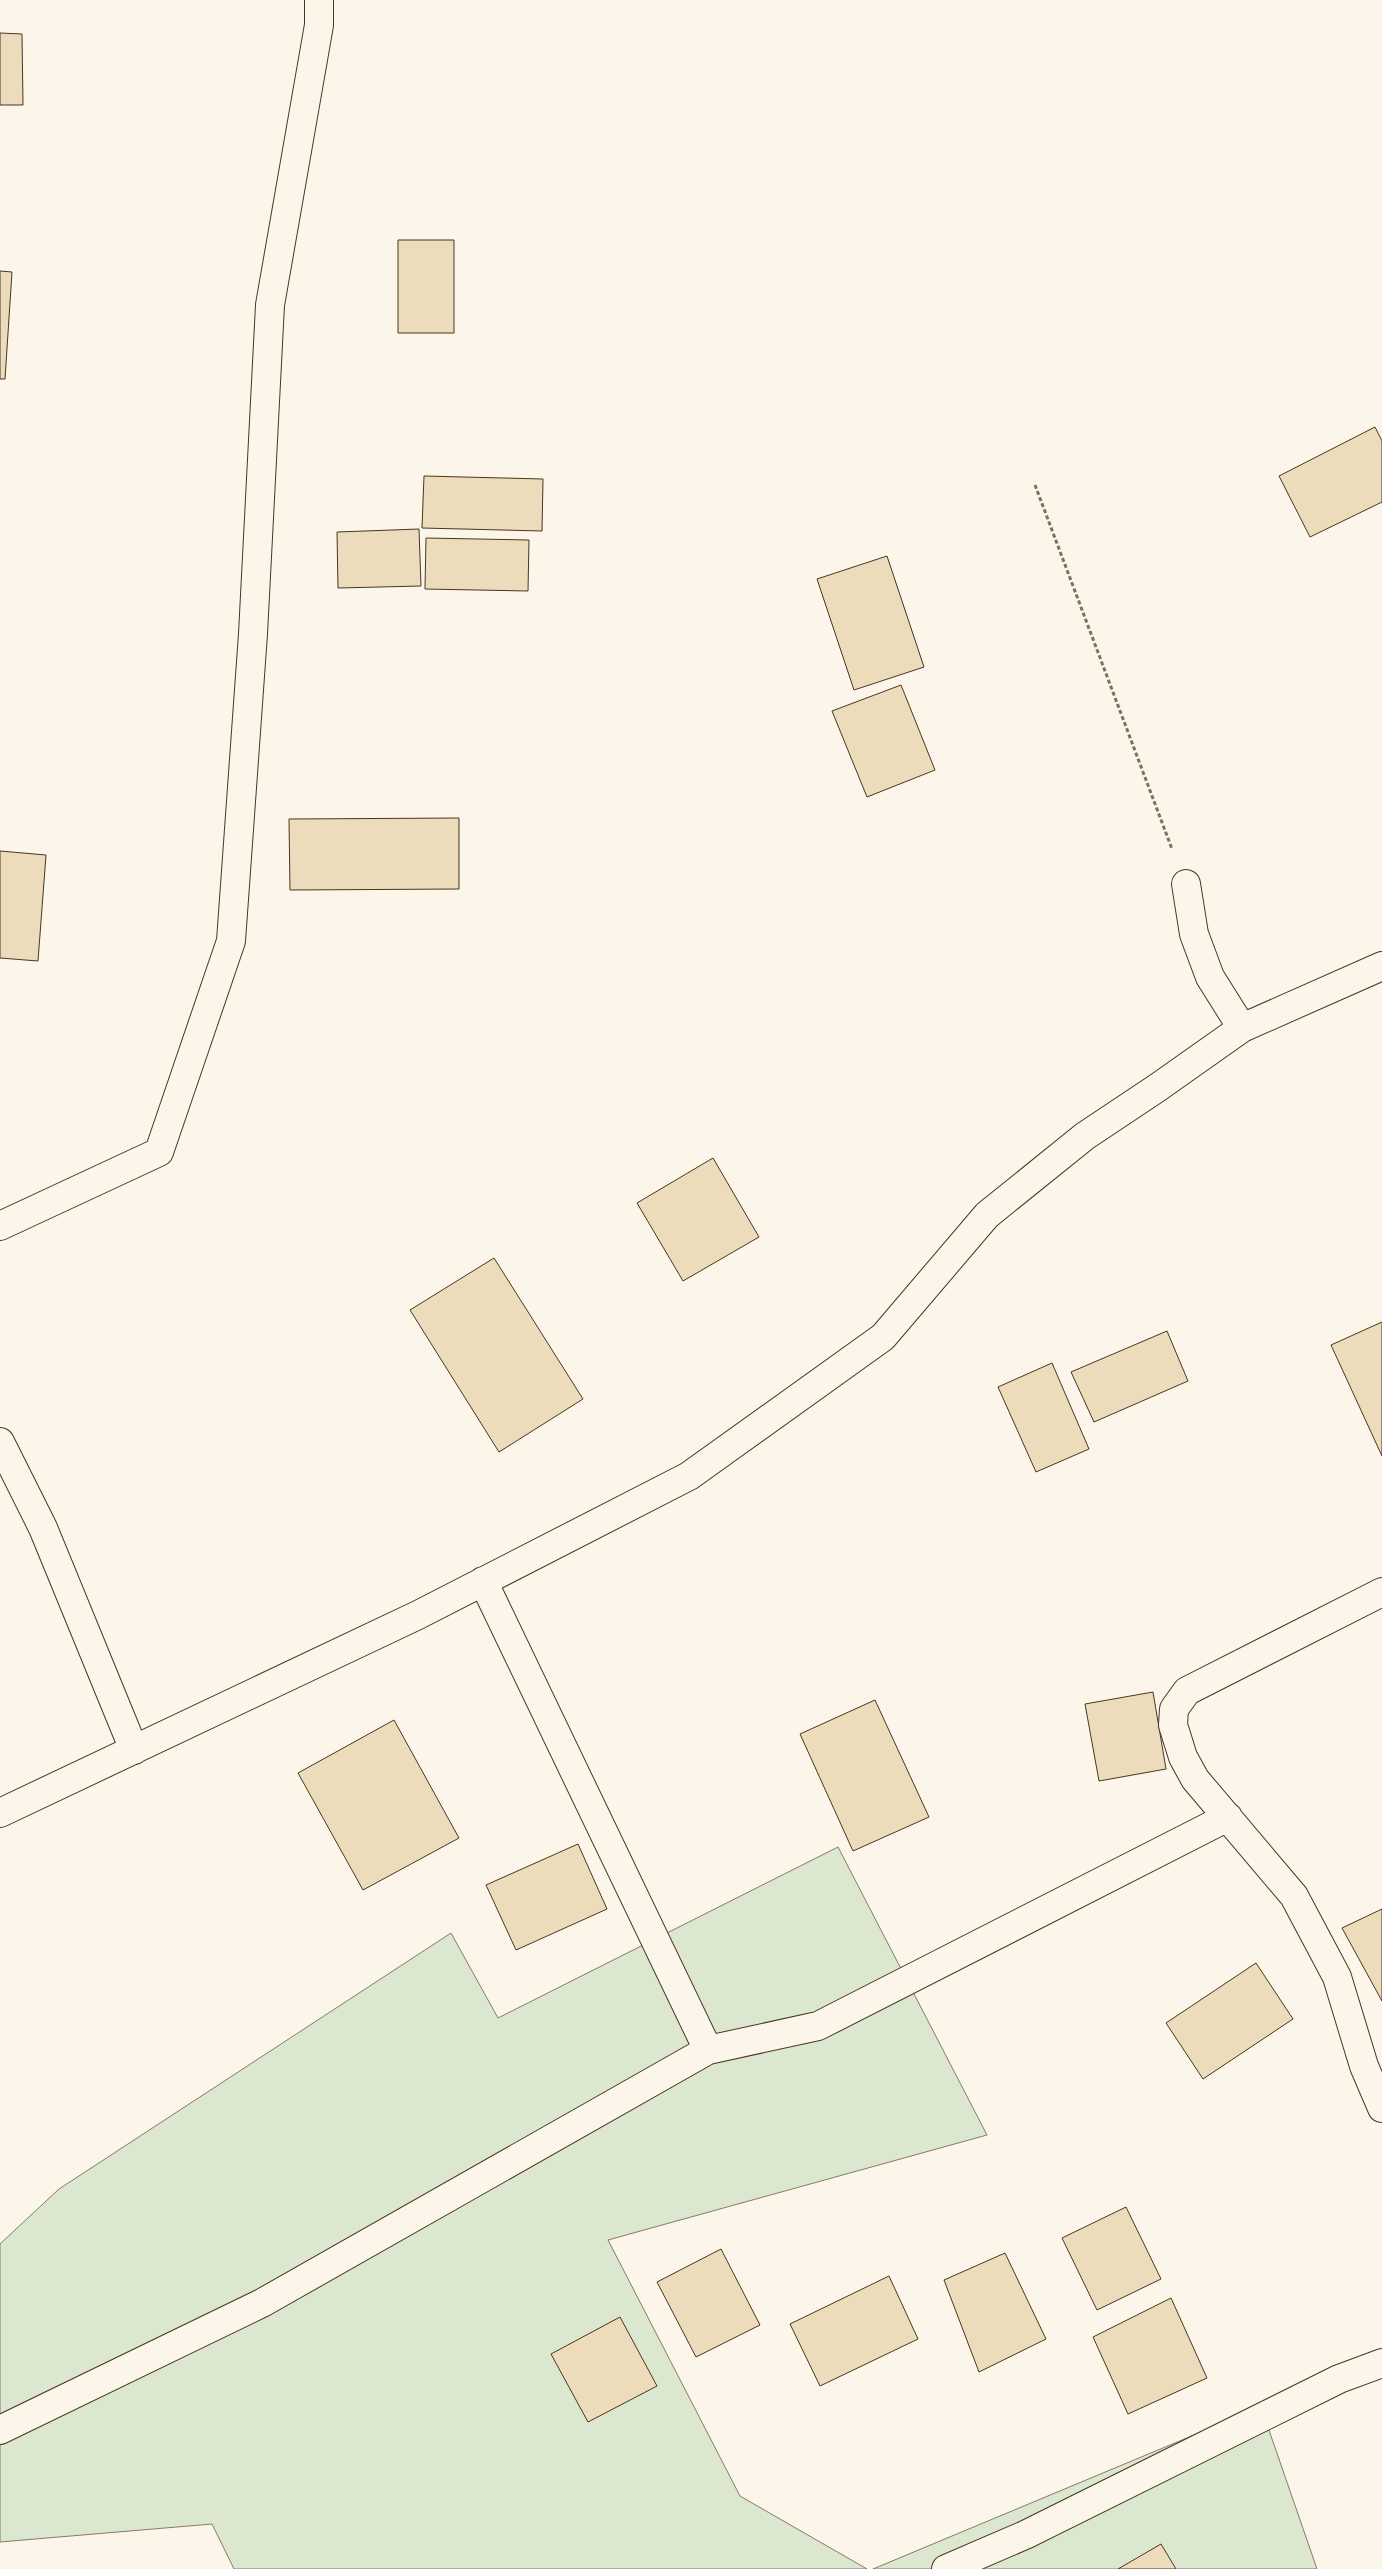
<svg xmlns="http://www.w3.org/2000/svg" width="1382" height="2569" viewBox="0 0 1382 2569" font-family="'Space Grotesk',sans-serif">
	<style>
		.green { fill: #dce7d0; stroke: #887966 }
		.building { fill: #ecdcbc; stroke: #4a3520 }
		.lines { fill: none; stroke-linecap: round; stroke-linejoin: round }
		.minor-casing { stroke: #4a3520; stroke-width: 30 }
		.path { stroke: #7f6f5c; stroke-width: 3; stroke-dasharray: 4 2.5; stroke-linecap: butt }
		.minor { stroke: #fbf6e9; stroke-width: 28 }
	</style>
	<rect width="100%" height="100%" fill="#fbf6e9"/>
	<path class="green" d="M838,1847L987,2135L608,2240L740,2496L867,2569H234L212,2524L0,2542V2244L59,2189L451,1933L498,2018Z
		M1261,2407L1317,2569H873Z"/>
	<path class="building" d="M0,33L22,34L23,105H0Z
		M398,240H454V333H398Z
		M0,271L12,272L5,379H0Z
		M1375,427L1382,441V502L1310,537L1279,476Z
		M424,476L543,479L542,531L422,528Z
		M419,529L421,586L338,588L337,532Z
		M426,538L529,540L528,591L425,589Z
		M887,556L924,667L854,690L817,579Z
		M901,685L935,770L867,797L832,711Z
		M459,818V889L290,890L289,819Z
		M0,851L46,855L38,961L0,958Z
		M713,1158L759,1237L683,1281L637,1203Z
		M494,1258L583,1399L499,1452L410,1310Z
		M1382,1322V1456L1331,1345Z
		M1167,1331L1188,1381L1094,1422L1071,1372Z
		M1052,1363L1089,1449L1036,1472L998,1387Z
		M1153,1692L1166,1769L1099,1781L1085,1704Z
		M875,1700L929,1817L853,1851L800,1734Z
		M394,1720L459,1838L363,1890L298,1773Z
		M578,1844L607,1909L516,1950L486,1885Z
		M1382,1909V2001L1342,1928Z
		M1256,1963L1293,2019L1203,2079L1166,2023Z
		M1126,2207L1161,2279L1097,2310L1062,2238Z
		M721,2249L760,2325L696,2357L657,2282Z
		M1005,2253L1046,2339L979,2372L944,2280Z
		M889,2276L918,2339L820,2386L790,2324Z
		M1171,2298L1207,2378L1128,2414L1093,2337Z
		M620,2317L657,2386L588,2422L551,2354Z
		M1161,2544L1176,2569H1118Z"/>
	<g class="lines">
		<defs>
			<path id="minor" d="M1186,884L1194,934L1210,977L1242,1028
				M0,1226L159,1152L231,941L253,634L270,305L319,25V0
				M0,1442L43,1528L134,1750
				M483,1581L708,2050L818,2026L1228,1817
				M1382,1592L1187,1691L1174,1709L1173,1725L1183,1757L1195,1779L1294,1896L1337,1977L1364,2066L1382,2108
				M0,1813L418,1615L689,1476L883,1337L987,1215L1085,1136L1157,1088L1242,1028L1382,966
				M0,2430L262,2303L708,2050
				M946,2569L1025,2535L1339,2379L1382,2363"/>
		</defs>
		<use href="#minor" class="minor-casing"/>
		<path class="path" d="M1035,485L1172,849"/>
		<use href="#minor" class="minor"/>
	</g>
</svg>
